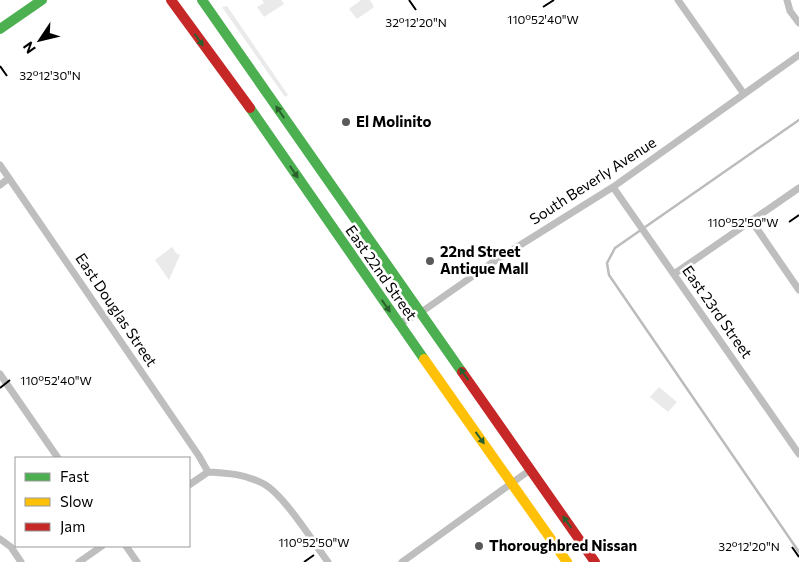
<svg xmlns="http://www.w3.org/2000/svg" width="799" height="562" viewBox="0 0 799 562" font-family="Commissioner,sans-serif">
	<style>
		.green { fill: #eaeaea }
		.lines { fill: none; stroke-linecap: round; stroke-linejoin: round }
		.stream { stroke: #bcbcbc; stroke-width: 2.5 }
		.street { stroke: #bebebe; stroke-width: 7 }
		.fast { stroke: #4caf50; stroke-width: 10 }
		.slow { stroke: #ffc107; stroke-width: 10 }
		.jam { stroke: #c62828; stroke-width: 10 }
		.oneway { fill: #2a602c }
		.ticks { fill: none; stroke: #000; stroke-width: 2 }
		.poi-dot { fill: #595959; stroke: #fff; stroke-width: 2 }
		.labels { text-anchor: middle; stroke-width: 5; stroke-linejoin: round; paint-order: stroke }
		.poi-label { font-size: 15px; font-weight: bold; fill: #000; stroke: #fff; text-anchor: start }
		.street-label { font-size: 15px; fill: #000; stroke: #fff }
		.ticks-label { font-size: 12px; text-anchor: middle; fill: #000; stroke: #fff; stroke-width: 5; stroke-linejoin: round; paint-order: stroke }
	</style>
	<rect width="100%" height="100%" fill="#fff"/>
	<path class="green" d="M262,0H281L284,4L264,17L257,7L264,3Z
		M361,0H370L374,7L357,19L349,9Z
		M227,6L288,95L285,97L222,7Z
		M172,247L176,253L180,255L169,280L155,260Z
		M659,387L677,402L668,412L650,397Z"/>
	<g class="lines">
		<path class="stream" d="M799,120L615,248L607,263L609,275L799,552"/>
		<path class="street" d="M678,0L744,94
			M787,0L790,11L799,23
			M0,165L199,456L208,472
			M0,185L9,178
			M613,187L799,454
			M751,220L799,290
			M674,274L799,188
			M398,324L420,313L490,264L613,187L799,55
			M0,374L58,458
			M208,472C227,473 246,474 264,484C284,495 313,542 328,562
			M189,485L208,472
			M0,539L11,547L21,562
			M126,546L137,562
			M79,562L102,546
			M402,562L530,470"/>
		<path class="fast" d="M202,0L462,372
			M0,29L42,0
			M250,108L424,359"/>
		<path class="slow" d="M424,359L567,562"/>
		<path class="jam" d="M171,0L250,108
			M462,372L595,562"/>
	</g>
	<defs><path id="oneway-solid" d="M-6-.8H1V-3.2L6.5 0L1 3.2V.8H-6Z" transform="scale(1.25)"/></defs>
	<g class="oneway">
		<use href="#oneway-solid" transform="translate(199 40) rotate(54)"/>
		<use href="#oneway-solid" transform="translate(280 112) rotate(-125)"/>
		<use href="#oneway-solid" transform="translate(294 172) rotate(56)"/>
		<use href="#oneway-solid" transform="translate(386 306) rotate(55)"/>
		<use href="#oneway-solid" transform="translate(464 374) rotate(-125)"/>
		<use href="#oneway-solid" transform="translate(480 438) rotate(54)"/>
		<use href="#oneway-solid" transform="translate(567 522) rotate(-125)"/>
	</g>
	<path class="ticks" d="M409,0L416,10M543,7L554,0M0,66L7,76M789,222L799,215M0,388L10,380M792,547L799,557M304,562L314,555"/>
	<g class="poi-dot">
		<circle cx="346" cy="122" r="5"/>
		<circle cx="430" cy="261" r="5"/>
		<circle cx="479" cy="546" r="5"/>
	</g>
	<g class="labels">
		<g class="poi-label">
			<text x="356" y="127">El Molinito</text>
			<text x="440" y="257">22nd Street<tspan x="440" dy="17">Antique Mall</tspan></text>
			<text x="489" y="551">Thoroughbred Nissan</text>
		</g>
		<g class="street-label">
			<text transform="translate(593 181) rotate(-33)" y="5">South Beverly Avenue</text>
			<text transform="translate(381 273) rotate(55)" y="5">East 22nd Street</text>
			<text transform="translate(116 310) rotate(56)" y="5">East Douglas Street</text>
			<text transform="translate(717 312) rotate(55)" y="5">East 23rd Street</text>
		</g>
	</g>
	<g class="ticks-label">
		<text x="543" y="24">110°52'40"W</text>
		<text x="416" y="27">32°12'20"N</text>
		<text x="50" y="80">32°12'30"N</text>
		<text x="743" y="227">110°52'50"W</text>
		<text x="56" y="385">110°52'40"W</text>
		<text x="314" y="547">110°52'50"W</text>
		<text x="749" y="551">32°12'20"N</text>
	</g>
	<rect x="15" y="457" width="175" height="90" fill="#ffffff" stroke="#999999"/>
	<rect x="25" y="473" width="25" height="8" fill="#4caf50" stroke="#999999"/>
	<text x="60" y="482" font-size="15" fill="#000000">Fast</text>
	<rect x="25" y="498" width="25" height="8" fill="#ffc107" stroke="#999999"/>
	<text x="60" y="507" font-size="15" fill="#000000">Slow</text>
	<rect x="25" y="523" width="25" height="8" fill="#c62828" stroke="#999999"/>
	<text x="60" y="532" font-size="15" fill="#000000">Jam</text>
	<g transform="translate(40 40) rotate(235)" stroke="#ffffff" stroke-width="4" paint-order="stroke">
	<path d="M0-4L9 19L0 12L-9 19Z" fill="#000000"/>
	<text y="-8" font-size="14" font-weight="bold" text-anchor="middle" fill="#000000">N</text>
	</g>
</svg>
